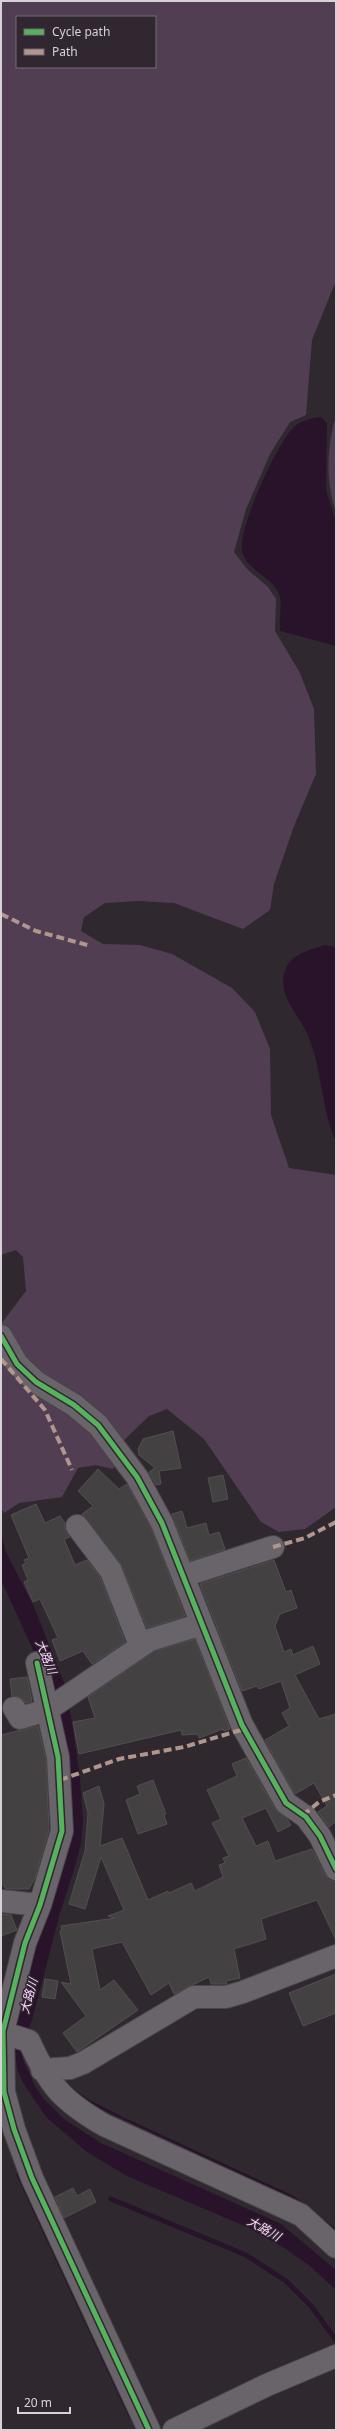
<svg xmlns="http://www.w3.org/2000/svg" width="337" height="2431" viewBox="0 0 337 2431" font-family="'Noto Sans','Noto Sans JP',sans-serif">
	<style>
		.green { fill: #523e52; fill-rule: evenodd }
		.water { fill: #28132a }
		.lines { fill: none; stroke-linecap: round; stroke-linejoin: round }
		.stream { stroke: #28132a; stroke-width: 5 }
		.building { fill: #444142; stroke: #524f4f }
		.minor-casing { stroke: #494549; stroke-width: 24 }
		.minor { stroke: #696469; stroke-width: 22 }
		.quiet { stroke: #b2968c; stroke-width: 4; stroke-dasharray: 8 4; stroke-linecap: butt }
		.cycleway-casing { stroke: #312731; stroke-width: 8 }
		.cycleway { stroke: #56b35d; stroke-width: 5 }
		.labels { text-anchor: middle; stroke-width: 3; stroke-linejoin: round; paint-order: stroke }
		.water-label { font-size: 12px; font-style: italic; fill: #fcd5fd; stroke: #312731 }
	</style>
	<rect width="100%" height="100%" fill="#2f292f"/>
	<path class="green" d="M1,1H336V287L335,283L312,340L306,415L290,422L270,454L246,509L234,552L247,569L268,587L276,599L275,631L300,673L314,709L316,774L294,826L274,884L270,910L243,929L174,903L138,901L105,903L84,917L81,931L103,944L140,945L172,954L232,988L255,1012L270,1049L271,1115L289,1168L336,1175V1507L305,1529L279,1532L261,1522L204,1439L167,1409L149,1416L118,1446L58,1391L6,1338L1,1324L26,1291L23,1257L16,1250L1,1255ZM17,17H155V67H17Z
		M336,416V511C325,481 327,446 336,416Z
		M1,1344L41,1390L119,1457L113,1469L96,1465L78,1468L62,1497L19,1503L4,1513L1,1508Z"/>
	<path class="water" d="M321,417L327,423L326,490L336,522V646L280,631C279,620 282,607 280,597C275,577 246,571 242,551C237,530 279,439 295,426C303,420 311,418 321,417Z
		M325,945L336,947V1142C321,1108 322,1069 308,1035C298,1013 275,994 286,968C292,954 312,949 325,945Z
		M1,1535L6,1552L34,1607L67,1690L80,1778L83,1821L81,1844L73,1873L60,1913L32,2020L21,2047L23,2060L35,2086L43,2098L64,2119L101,2143L281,2224L336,2270V2290L310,2266L286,2249L247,2227L127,2176L87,2152L46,2117L22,2081L17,2068L12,2026L28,1961L67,1839L40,1665L1,1580Z
		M65,2082L86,2098L123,2117L294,2196L336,2229V2233L291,2198L101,2109L70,2090Z"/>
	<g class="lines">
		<path class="stream" d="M19,2175L131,2416
			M111,2199L246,2255L286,2281L311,2306L336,2340"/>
	</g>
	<path class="building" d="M173,1431L181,1468L159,1471L161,1484L156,1485L149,1472L155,1468L139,1455L138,1449L143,1439Z
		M98,1469L119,1489L127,1484L151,1528L185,1616L147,1628L121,1564L82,1514L93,1506L78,1491Z
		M223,1475L228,1499L213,1502L208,1478Z
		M36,1504L45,1523L60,1516L65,1523V1528L70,1537L64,1539L75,1565L87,1560L100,1577L125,1642L92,1664L83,1651L60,1661L52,1640L58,1638L40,1599L33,1602L24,1582L28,1580L22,1565L26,1563L24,1560L29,1558L11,1515Z
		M182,1511L187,1528L206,1523L209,1535L219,1532L225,1549L190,1561L172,1514Z
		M274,1560L286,1592L291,1590L297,1608L280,1614L275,1626L284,1652L291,1649L293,1655L313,1646L320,1664L295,1675L319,1719L336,1714V1821L329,1827L318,1812L327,1806L314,1783L295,1794L265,1740L289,1726L282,1713L290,1708L281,1681L259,1689L257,1686L242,1691L200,1584Z
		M195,1639L230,1729L224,1731L223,1729L199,1738L198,1734L182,1735L181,1730L79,1754L73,1722L95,1718L88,1697L155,1651Z
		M27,1677L32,1701L26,1703L20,1697L12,1696L10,1679Z
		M38,1726L46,1759L49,1830L35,1878L29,1889H6L1,1883V1735Z
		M246,1758L275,1809L287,1819L291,1825L278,1832L266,1808L242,1818L256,1846L268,1841L275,1861L312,1849L325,1875L329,1880L336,1882V1940L317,1900L261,1919L266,1939L234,1949L240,1978L226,1981L227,1984H211L209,1977L174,1994L169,1983L151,1995L122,1942L92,1949L100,1990L114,1980L138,2010L77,2052L63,2033L86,2016L61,1982L71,1984L60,1931H62L61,1926L115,1918L108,1916L124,1910L101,1857L85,1909L69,1904L85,1851L88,1813L83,1793L99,1786L104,1804L100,1846L122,1838L148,1900L168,1891L169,1893L191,1883L195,1891L223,1877L219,1865L225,1863L223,1858L229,1856L212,1823L221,1819L207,1790L237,1776L232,1764Z
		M153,1780L166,1814L164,1815L167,1824L138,1834L126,1800L140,1794L137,1786Z
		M1,1914L11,1915L17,1930L1,1936Z
		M336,1974V2013L303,2026L289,1993Z
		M45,1979L58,1981L55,1999L42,1997Z
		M73,2188L77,2196L90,2189L96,2202L64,2218L55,2197Z"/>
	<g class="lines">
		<defs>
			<path id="minor" d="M1,1336L17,1364L36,1382L74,1405L98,1425L137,1477L162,1523L242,1725L286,1803L306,1817L320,1836L336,1869
				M77,1526L111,1571L140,1645
				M183,1576L273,1547
				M37,1663L58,1757L62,1831L40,1905L25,1943L3,2031L4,2092L14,2129L32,2178L149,2430
				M14,1708L20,1718L47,1710L150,1640L202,1624
				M1,1901L40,1905
				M1,2032L29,2041C49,2085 61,2100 104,2125L288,2209L301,2215L336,2247
				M42,2070L70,2068L83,2063L194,1997H226L243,1992L336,1956
				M174,2430L267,2385L336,2356"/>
		</defs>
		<use href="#minor" class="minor-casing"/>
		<use href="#minor" class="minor"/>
		<path class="quiet" d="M1,914L36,931L91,946
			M1,1359L45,1410L72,1470
			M273,1547L305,1538L336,1522
			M60,1780L119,1759L184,1747L244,1729
			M303,1815L319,1802L336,1795"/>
		<defs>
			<path id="cycleway" d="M1,1336L17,1364L36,1382L74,1405L98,1425L137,1477L162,1523L242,1725L286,1803L306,1817L320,1836L336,1869
				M37,1663L58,1757L62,1831L40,1905L25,1943L3,2031L4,2092L14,2129L32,2178L149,2430"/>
		</defs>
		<use href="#cycleway" class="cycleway-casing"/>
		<use href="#cycleway" class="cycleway"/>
	</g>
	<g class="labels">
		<g class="water-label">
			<text transform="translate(46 1657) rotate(68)" y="4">大路川</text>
			<text transform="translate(29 1996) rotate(-75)" y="4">大路川</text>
			<text transform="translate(264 2229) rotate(29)" y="4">大路川</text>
		</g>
	</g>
	<rect width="337" height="2431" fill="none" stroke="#d8d2d8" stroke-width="4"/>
	<rect x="16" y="16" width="140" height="52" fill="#312731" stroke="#746b74"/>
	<rect x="24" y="29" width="20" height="6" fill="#56b35d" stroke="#746b74"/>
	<text x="52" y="36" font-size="12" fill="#d8d2d8">Cycle path</text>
	<rect x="24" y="49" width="20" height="6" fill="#b2968c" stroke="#746b74"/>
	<text x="52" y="56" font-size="12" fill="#d8d2d8">Path</text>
	<path d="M18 2407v6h52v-6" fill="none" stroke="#d8d2d8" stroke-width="2"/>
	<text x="24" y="2407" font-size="12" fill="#d8d2d8" stroke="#312731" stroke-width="3" paint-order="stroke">20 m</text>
</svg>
